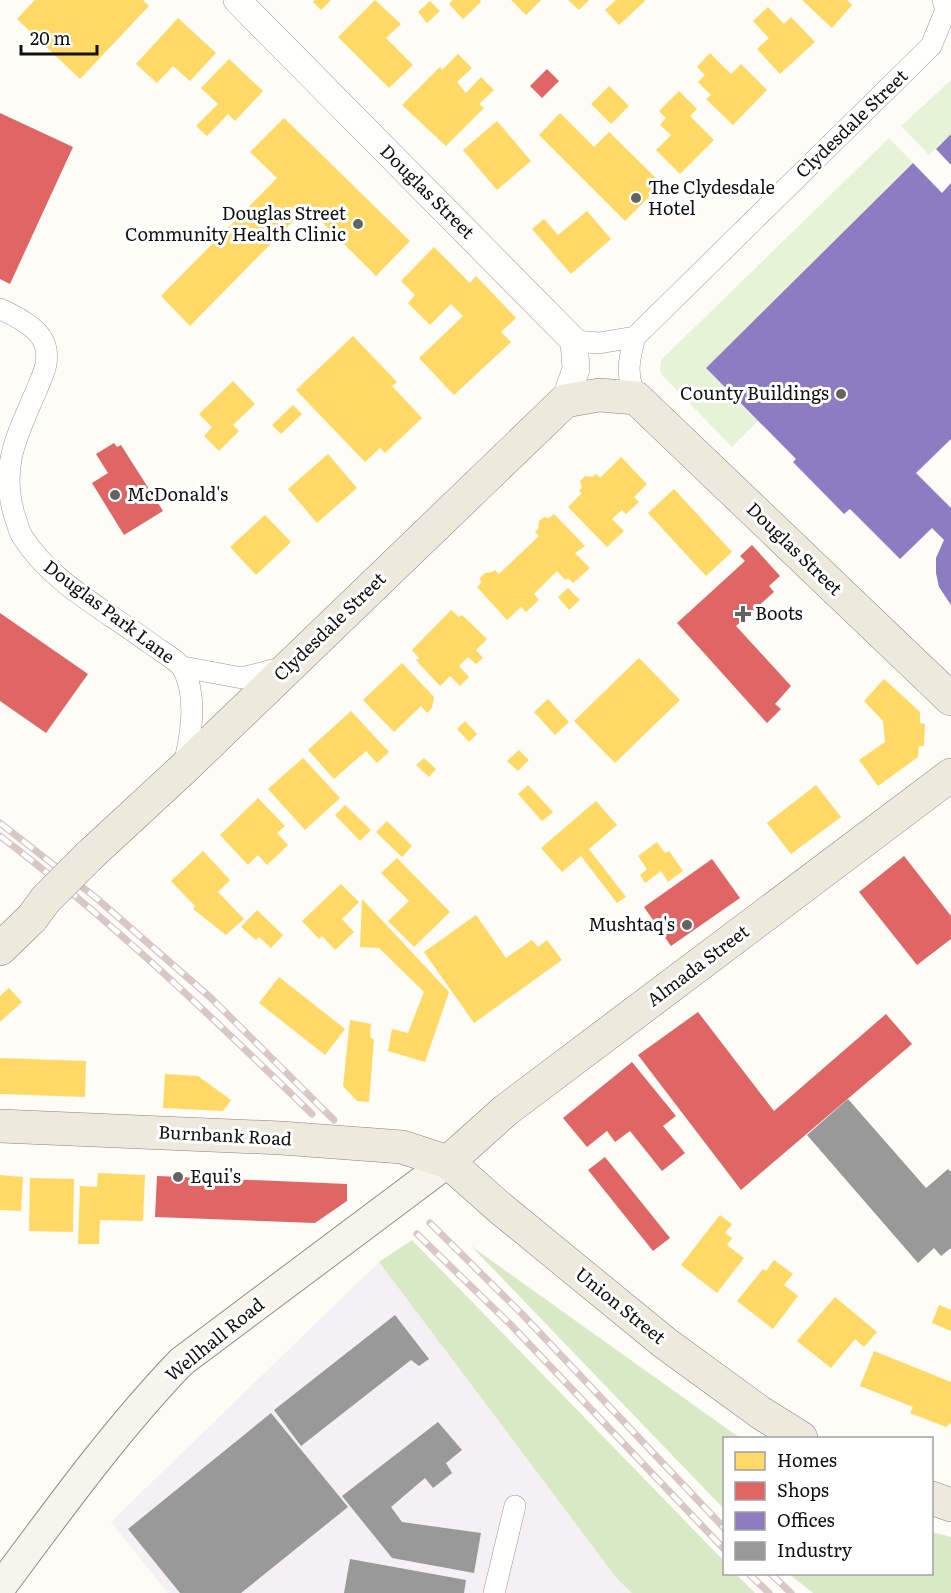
<svg xmlns="http://www.w3.org/2000/svg" width="951" height="1593" viewBox="0 0 951 1593" font-family="Literata,serif">
	<style>
		.industrial { fill: #f5f0f3 }
		.green { fill: #e7f3d7 }
		.forest { fill: #d8eac5 }
		.homes { fill: #ffd966 }
		.shops { fill: #e06666 }
		.offices { fill: #8e7cc3 }
		.industry { fill: #999 }
		.lines { fill: none; stroke-linecap: round; stroke-linejoin: round }
		.minor-casing { stroke: #979795; stroke-width: 22 }
		.tertiary-casing { stroke: #979795; stroke-width: 28 }
		.secondary-casing { stroke: #8e8d8b; stroke-width: 32 }
		.primary-casing { stroke: #858482; stroke-width: 34 }
		.minor { stroke: #fffffe; stroke-width: 21 }
		.tertiary { stroke: #fffffe; stroke-width: 27 }
		.secondary { stroke: #f6f4eb; stroke-width: 30 }
		.primary { stroke: #ede9dc; stroke-width: 33 }
		.rail-casing { stroke: #d9c6c7; stroke-width: 7 }
		.rail { stroke: #fff; stroke-width: 4.5; stroke-dasharray: 14; stroke-linecap: butt }
		.primary-bridge-casing { stroke: #858482; stroke-width: 34; stroke-linecap: butt }
		.primary-bridge { stroke: #ede9dc; stroke-width: 33 }
		.poi-dot { fill: #646362; stroke: #fff; stroke-width: 2 }
		.labels { text-anchor: middle; stroke-width: 6; stroke-linejoin: round; paint-order: stroke }
		.street-label { font-size: 18px; fill: #111; stroke: #fff }
		.poi-label { font-size: 18px; fill: #111; stroke: #fff; text-anchor: start }
	</style>
	<rect width="100%" height="100%" fill="#fdfcf7"/>
	<path class="industrial" d="M379,1262L618,1580L632,1593H168L111,1522Z"/>
	<path class="green" d="M951,80V134L929,155L901,126Z
		M889,138L913,163L706,368L758,421L732,447L662,375L660,370L661,360Z"/>
	<path class="forest" d="M412,1240L724,1561V1574H736L755,1593H632L618,1580L379,1262Z
		M471,1246L740,1438H724V1509Z
		M932,1532L951,1537V1593H813L789,1574H932Z"/>
	<path class="homes" d="M35,0H143L149,6L80,79L17,19Z
		M315,0H331L321,10L313,2Z
		M375,0L401,24L386,38L413,65L389,88L338,37Z
		M453,0H480L481,2L463,19L449,4Z
		M511,0H541L526,15Z
		M568,0H589L579,10Z
		M616,0H644L645,1L619,25L605,10Z
		M802,0H847L852,5L832,28Z
		M430,1L440,11L427,23L418,12Z
		M768,7L784,24L791,17L815,42L780,74L757,49L769,38L753,21Z
		M178,18L216,53L190,81L173,66L157,83L136,64Z
		M710,53L731,74L741,64L767,90L733,125L706,99L711,95L698,82L705,75L697,67Z
		M458,54L472,68L457,82L466,93L481,77L494,90L479,104L484,108L446,146L402,105L440,67L442,70Z
		M229,59L263,91L235,121L228,114L207,136L196,126L218,104L201,88Z
		M609,86L629,106L611,124L591,104Z
		M679,91L697,109L690,116L714,140L680,174L656,150L671,135L660,125L666,118L659,111Z
		M560,113L594,147L609,132L662,184L625,221L539,135Z
		M284,118L410,241L376,276L307,207L190,326L161,296L277,178L250,152Z
		M497,121L531,161L497,190L463,150Z
		M587,211L611,239L571,274L532,229L544,219L558,235Z
		M434,247L470,283L476,276L516,318L501,332L511,342L454,395L419,358L463,316L451,304L430,325L408,303L415,295L401,281Z
		M353,336L397,382L392,386L422,418L385,453L380,448L365,462L296,390Z
		M233,381L255,404L233,425L239,431L219,451L204,436L212,427L199,414Z
		M293,405L302,414L281,434L272,425Z
		M328,454L357,488L317,523L288,489Z
		M621,457L647,484L634,497L639,502L626,514L622,510L612,519L624,531L607,547L568,507L582,493L579,491L582,487L580,481L585,476L592,477L596,474L600,478Z
		M674,489L732,552L706,576L648,513Z
		M554,514L585,546L575,553L590,568L573,583L568,578L565,580L557,571L534,594L539,600L526,612L521,607L507,620L477,587L481,583L480,578L485,573L492,572L495,570L499,574L539,536L535,532L538,529L539,521L544,517L549,518Z
		M265,515L291,542L256,575L230,547Z
		M568,588L580,600L569,610L558,597Z
		M451,610L459,617L462,615L487,639L476,650L483,658L476,664L468,657L459,666L469,677L460,686L450,676L440,686L416,660L419,658L412,650Z
		M639,658L680,700L615,763L574,721Z
		M402,663L434,697L432,708L427,713L421,706L394,732L363,700Z
		M884,679L920,712V723L925,724L924,746H919L918,757L878,786L859,760L885,742L883,721L864,701Z
		M548,699L569,722L555,735L534,712Z
		M351,711L389,752L377,763L366,751L334,779L308,750Z
		M465,721L477,734L469,742L457,729Z
		M519,750L529,760L518,771L507,761Z
		M303,758L340,798L305,830L268,789Z
		M424,758L436,769L429,777L416,765Z
		M528,785L553,812L542,821L518,794Z
		M816,785L841,817L791,854L767,823Z
		M258,798L285,826L277,833L288,845L267,865L258,855L248,865L220,835Z
		M596,801L617,825L589,849L626,897L617,903L581,856L562,872L541,848Z
		M345,805L371,830L360,841L335,815Z
		M387,821L412,846L402,857L376,832Z
		M657,842L665,853L669,851L683,871L668,882L661,871L645,883L640,875L647,869L638,856Z
		M203,851L230,880L218,892L244,919L226,935L193,909L195,906L171,881Z
		M397,858L450,912L414,947L388,921L409,901L381,873Z
		M341,884L359,902L342,919L354,932L335,950L322,936L319,939L302,921Z
		M362,899L449,992L425,1062L388,1051L392,1029L408,1033L424,992L379,948L360,947Z
		M257,910L283,935L271,948L259,937L256,940L241,927Z
		M476,915L506,958L532,940L538,947L547,940L562,960L474,1023L424,952Z
		M279,977L345,1029L325,1055L259,1003Z
		M9,988L22,1002L0,1022V996Z
		M350,1020L371,1024L370,1037L374,1040L369,1102L357,1101L343,1086Z
		M0,1058L86,1061L85,1097L0,1094Z
		M165,1074L198,1076L231,1100L223,1111L163,1108Z
		M98,1173L145,1175L143,1221L100,1220L99,1244H78L80,1186L97,1187Z
		M0,1175L23,1177L21,1211L0,1210Z
		M30,1178L74,1179L73,1232L29,1231Z
		M720,1215L732,1224L725,1233L732,1238L727,1245L744,1258L717,1293L681,1265Z
		M774,1260L793,1274L784,1285L798,1296L773,1329L737,1301L763,1269L766,1271Z
		M835,1297L877,1332L864,1347L855,1339L831,1368L797,1341Z
		M939,1305L951,1310V1331L932,1323Z
		M874,1351L951,1382V1423L946,1427L910,1413L913,1407L860,1386Z"/>
	<path class="shops" d="M547,69L559,81L542,98L530,86Z
		M0,113L73,147L10,284L0,279Z
		M114,443L117,447L121,445L163,511L124,535L92,483L108,473L96,454Z
		M752,545L780,576L769,586L774,592L736,626L791,686L775,704L781,709L767,723L677,623L745,561L740,556Z
		M0,613L88,674L46,733L0,701Z
		M904,856L951,916V939L917,965L859,892Z
		M712,859L740,898L671,946L644,907Z
		M698,1012L774,1111L886,1014L912,1044L741,1190L638,1055Z
		M632,1062L676,1116L663,1126L685,1153L662,1171L630,1131L615,1142L607,1131L587,1147L563,1118Z
		M605,1157L670,1238L653,1251L588,1170Z
		M157,1176L347,1184V1201L315,1223L155,1217Z"/>
	<path class="offices" d="M951,134V165L936,149Z
		M913,163L942,193L951,183V439L916,473L951,508V605L939,587L936,573V558L944,540L932,528L900,559L850,509L844,514L793,462L796,459L706,368Z"/>
	<path class="industry" d="M848,1099L926,1188L948,1169L951,1172V1248L941,1256L934,1248L918,1263L807,1135Z
		M395,1315L429,1359L419,1366L411,1360L301,1446L274,1410Z
		M271,1413L348,1507L241,1593H180L128,1529Z
		M438,1422L462,1450L446,1463L452,1473L433,1488L425,1478L391,1507L402,1522L481,1533L474,1573L392,1558L342,1496Z
		M350,1559L466,1580L464,1593H344Z"/>
	<g class="lines">
		<defs>
			<path id="minor" d="M0,309C16,316 40,328 45,345C50,362 43,374 37,389C18,434 0,464 14,514C17,521 18,529 22,536C51,583 107,611 151,644C159,650 179,661 183,669C198,696 191,739 183,767
				M635,337C628,362 626,375 636,398
				M574,341L599,343L635,337L931,46L946,10L943,0
				M183,667L242,678L281,668
				M494,1593L515,1506"/>
			<path id="tertiary" d="M237,0L574,341L576,369L565,401"/>
			<path id="secondary" d="M0,1588C58,1510 114,1432 181,1362L448,1162"/>
			<path id="primary" d="M89,856L182,770L565,401L599,395L636,398L951,699
				M0,949L32,918
				M0,1126L281,1138L402,1147L448,1162L500,1208L665,1343L761,1413L801,1438
				M448,1162L506,1110L951,775
				M932,1498L951,1505"/>
		</defs>
		<use href="#minor" class="minor-casing"/>
		<use href="#tertiary" class="tertiary-casing"/>
		<use href="#secondary" class="secondary-casing"/>
		<use href="#primary" class="primary-casing"/>
		<use href="#minor" class="minor"/>
		<use href="#tertiary" class="tertiary"/>
		<use href="#secondary" class="secondary"/>
		<use href="#primary" class="primary"/>
		<defs>
			<path id="rail" d="M0,823L95,897L211,998L334,1120
				M0,836C111,920 212,1017 312,1114
				M430,1223L522,1314L724,1528
				M417,1234L511,1325L724,1549
				M749,1574L769,1593
				M771,1574L791,1593"/>
		</defs>
		<use href="#rail" class="rail-casing"/>
		<use href="#rail" class="rail"/>
		<defs>
			<path id="primary-bridge" d="M32,918L46,899L89,856"/>
		</defs>
		<use href="#primary-bridge" class="primary-bridge-casing"/>
		<use href="#primary-bridge" class="primary-bridge"/>
	</g>
	<g class="poi-dot">
		<circle cx="636" cy="198" r="6"/>
		<circle cx="358" cy="224" r="6"/>
		<circle cx="841" cy="394" r="6"/>
		<circle cx="115" cy="495" r="6"/>
		<path d="M740 605h6v6h6v6h-6v6h-6v-6h-6v-6h6z"/>
		<circle cx="687" cy="925" r="6"/>
		<circle cx="178" cy="1177" r="6"/>
	</g>
	<g class="labels">
		<g class="street-label">
			<text transform="translate(852 124) rotate(-44)" y="6">Clydesdale Street</text>
			<text transform="translate(427 192) rotate(45)" y="6">Douglas Street</text>
			<text transform="translate(794 549) rotate(44)" y="6">Douglas Street</text>
			<text transform="translate(109 612) rotate(37)" y="6">Douglas Park Lane</text>
			<text transform="translate(330 627) rotate(-44)" y="6">Clydesdale Street</text>
			<text transform="translate(698 966) rotate(-37)" y="6">Almada Street</text>
			<text transform="translate(225 1136) rotate(3)" y="6">Burnbank Road</text>
			<text transform="translate(620 1306) rotate(39)" y="6">Union Street</text>
			<text transform="translate(215 1340) rotate(-39)" y="6">Wellhall Road</text>
		</g>
		<g class="poi-label">
			<text x="648" y="194">The Clydesdale<tspan x="648" dy="21">Hotel</tspan></text>
			<text x="346" y="220" text-anchor="end">Douglas Street<tspan x="346" dy="21">Community Health Clinic</tspan></text>
			<text x="829" y="400" text-anchor="end">County Buildings</text>
			<text x="127" y="501">McDonald's</text>
			<text x="755" y="620">Boots</text>
			<text x="675" y="931" text-anchor="end">Mushtaq's</text>
			<text x="190" y="1183">Equi's</text>
		</g>
	</g>
	<rect x="723" y="1437" width="210" height="138" fill="#ffffff" stroke="#a0a0a0" stroke-width="1.5"/>
	<rect x="735" y="1452" width="30" height="18" fill="#ffd966" stroke="#a0a0a0" stroke-width="1.5"/>
	<text x="777" y="1467" font-size="18" fill="#111111">Homes</text>
	<rect x="735" y="1482" width="30" height="18" fill="#e06666" stroke="#a0a0a0" stroke-width="1.5"/>
	<text x="777" y="1497" font-size="18" fill="#111111">Shops</text>
	<rect x="735" y="1512" width="30" height="18" fill="#8e7cc3" stroke="#a0a0a0" stroke-width="1.5"/>
	<text x="777" y="1527" font-size="18" fill="#111111">Offices</text>
	<rect x="735" y="1542" width="30" height="18" fill="#999999" stroke="#a0a0a0" stroke-width="1.5"/>
	<text x="777" y="1557" font-size="18" fill="#111111">Industry</text>
	<path d="M21 45v9h76v-9" fill="none" stroke="#111111" stroke-width="3"/>
	<text x="30" y="45" font-size="18" fill="#111111" stroke="#ffffff" stroke-width="4.5" paint-order="stroke">20 m</text>
</svg>
